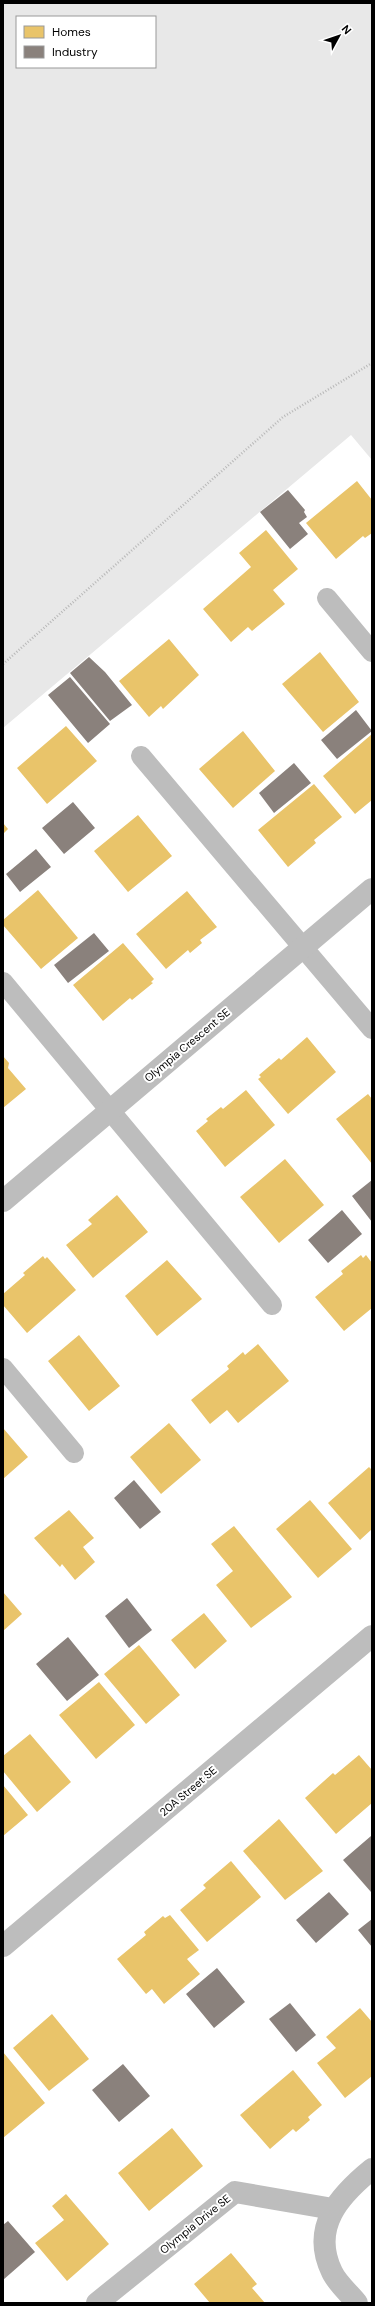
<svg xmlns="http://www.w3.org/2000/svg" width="375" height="2306" viewBox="0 0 375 2306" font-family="'DM Sans',sans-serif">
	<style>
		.green { fill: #e8e8e8; fill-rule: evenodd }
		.homes { fill: #e9c46a }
		.industry { fill: #8a817c }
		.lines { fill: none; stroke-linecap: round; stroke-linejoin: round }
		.path { stroke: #b8b8b8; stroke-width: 2.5; stroke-dasharray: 1 2; stroke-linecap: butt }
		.service { stroke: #bdbdbd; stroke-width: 20 }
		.minor { stroke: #bdbdbd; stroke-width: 22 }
		.labels { text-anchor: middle; stroke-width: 4; stroke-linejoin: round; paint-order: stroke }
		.street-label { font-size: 11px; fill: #000; stroke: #fff }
	</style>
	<rect width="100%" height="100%" fill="#fff"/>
	<path class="green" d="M3,3H372V460L351,435L3,728ZM17,17H155V67H17Z"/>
	<path class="homes" d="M357,481L372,500V533L365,538L363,536L336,559L306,523Z
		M266,530L298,569L273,590L285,604L252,631L248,627L231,642L203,609L251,567L239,553Z
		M169,639L199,675L163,709L161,706L149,717L119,681Z
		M320,652L359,702L323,732L282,684Z
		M66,726L97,761L47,804L17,768Z
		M243,731L275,771L233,808L199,769Z
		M372,734V800L355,814L323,776Z
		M314,784L342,817L314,840L316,843L288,867L258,830Z
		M138,815L172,856L128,892L94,851Z
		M3,823L8,829L3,834Z
		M38,890L78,938L41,969L3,925V920Z
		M187,891L217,927L200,940L202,943L190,953L188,950L166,969L136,934Z
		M123,943L154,979L151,982L153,983L132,1000L130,998L103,1021L73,985Z
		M307,1037L336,1072L288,1114L258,1079L261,1077L259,1075L279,1058L281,1060Z
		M3,1056L9,1063L8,1068L26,1089L3,1108Z
		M246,1090L275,1125L225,1167L196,1131L208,1121L206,1119L221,1107L223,1109Z
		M368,1094L372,1099V1164L336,1119Z
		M285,1159L324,1205L279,1243L240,1197Z
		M117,1195L148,1232L93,1278L66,1245L92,1224L88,1220Z
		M361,1255L363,1258L366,1255L372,1263V1308L344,1331L315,1297L343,1274L341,1271Z
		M43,1256L45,1259L47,1257L76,1290L27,1333L3,1305V1294L25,1275L23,1273Z
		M167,1260L202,1299L157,1336L125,1296Z
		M79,1335L120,1386L89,1411L48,1361Z
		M258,1344L289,1381L238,1423L227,1410L210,1424L191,1400L229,1369L227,1366L243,1352L245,1355Z
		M169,1423L201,1460L161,1494L130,1457Z
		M3,1428L28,1457L3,1479Z
		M369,1467L372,1470V1529L360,1540L328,1503Z
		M310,1500L352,1549L318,1578L276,1529Z
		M69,1510L94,1538L83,1547L95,1562L75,1580L62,1564L60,1567L34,1538Z
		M234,1526L292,1597L251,1628L216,1585L233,1571L211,1544Z
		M3,1592L22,1614L3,1631Z
		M204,1613L227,1641L195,1669L171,1640Z
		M139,1645L180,1695L146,1724L104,1674Z
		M99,1682L135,1725L96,1759L59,1715Z
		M30,1734L71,1782L37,1812L3,1771V1756Z
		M359,1755L372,1770V1803L336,1834L305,1798L333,1773L335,1775Z
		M3,1785L28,1815L3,1836Z
		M279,1819L323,1871L285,1900L243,1851Z
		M231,1861L261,1897L207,1942L180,1910L206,1888L203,1885Z
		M170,1915L199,1950L187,1959L200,1974L164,2004L152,1989L146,1994L117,1959L146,1935L144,1932L163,1916L165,1918Z
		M360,2008L372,2022V2076L345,2098L317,2063L336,2048L326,2037Z
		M52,2014L89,2059L49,2091L13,2048Z
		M3,2052L45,2103L3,2138Z
		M293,2070L322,2105L308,2117L310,2120L296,2132L293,2129L270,2149L240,2115Z
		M172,2128L203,2166L149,2211L118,2173Z
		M66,2194L109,2244L67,2281L35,2243L64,2220L52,2206Z
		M231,2253L257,2284L252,2288L265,2303H210L194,2284Z"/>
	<path class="industry" d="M288,490L305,510L304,512L307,517L299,523L308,534L290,549L260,512Z
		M89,657L105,672L132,705L110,721L70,673Z
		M70,677L110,724L88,743L48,695Z
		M356,710L372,731L337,759L321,740Z
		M294,763L311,783L274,813L259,793Z
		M73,802L95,828L64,854L42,828Z
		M36,849L51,867L20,892L6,874Z
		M94,933L109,951L68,983L54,965Z
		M372,1180V1222L352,1196Z
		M342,1210L362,1234L328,1263L308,1240Z
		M134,1480L161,1512L140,1529L114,1498Z
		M127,1598L152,1630L129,1648L105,1616Z
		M68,1637L99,1675L67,1701L36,1664Z
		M371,1836L372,1891L371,1892L343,1860Z
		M329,1892L349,1914L316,1943L296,1920Z
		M372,1919V1947L358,1930Z
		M217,1968L245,2002L214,2028L186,1994Z
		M290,2003L316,2035L296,2052L269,2019Z
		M123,2064L150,2096L119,2122L92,2090Z
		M8,2221L35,2252L3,2280V2225Z"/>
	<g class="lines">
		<path class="path" d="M3,664L283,417L372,363"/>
		<path class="service" d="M327,598L372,652
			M141,756L372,1029
			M3,982L272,1305
			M3,1368L74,1453"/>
		<path class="minor" d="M3,1201L372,889
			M3,1946L372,1636
			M97,2303L235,2192L333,2209
			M357,2303C349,2293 337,2283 332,2272C310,2227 340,2195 372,2169"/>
	</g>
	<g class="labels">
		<g class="street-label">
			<text transform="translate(187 1045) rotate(-40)" y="4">Olympia Crescent SE</text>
			<text transform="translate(188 1791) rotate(-40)" y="4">20A Street SE</text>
			<text transform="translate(195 2224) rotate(-39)" y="4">Olympia Drive SE</text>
		</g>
	</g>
	<rect width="375" height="2306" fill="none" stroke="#000000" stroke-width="8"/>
	<rect x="16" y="16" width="140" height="52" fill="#ffffff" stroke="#999999"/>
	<rect x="24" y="26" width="20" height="12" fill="#e9c46a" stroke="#999999"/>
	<text x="52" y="36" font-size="12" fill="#000000">Homes</text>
	<rect x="24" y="46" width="20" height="12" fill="#8a817c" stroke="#999999"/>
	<text x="52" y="56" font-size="12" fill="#000000">Industry</text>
	<g transform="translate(339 36) rotate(50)" stroke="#ffffff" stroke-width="3" paint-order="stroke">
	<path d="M0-3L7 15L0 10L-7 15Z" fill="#000000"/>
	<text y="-6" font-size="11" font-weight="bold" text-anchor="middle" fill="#000000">N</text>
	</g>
</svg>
